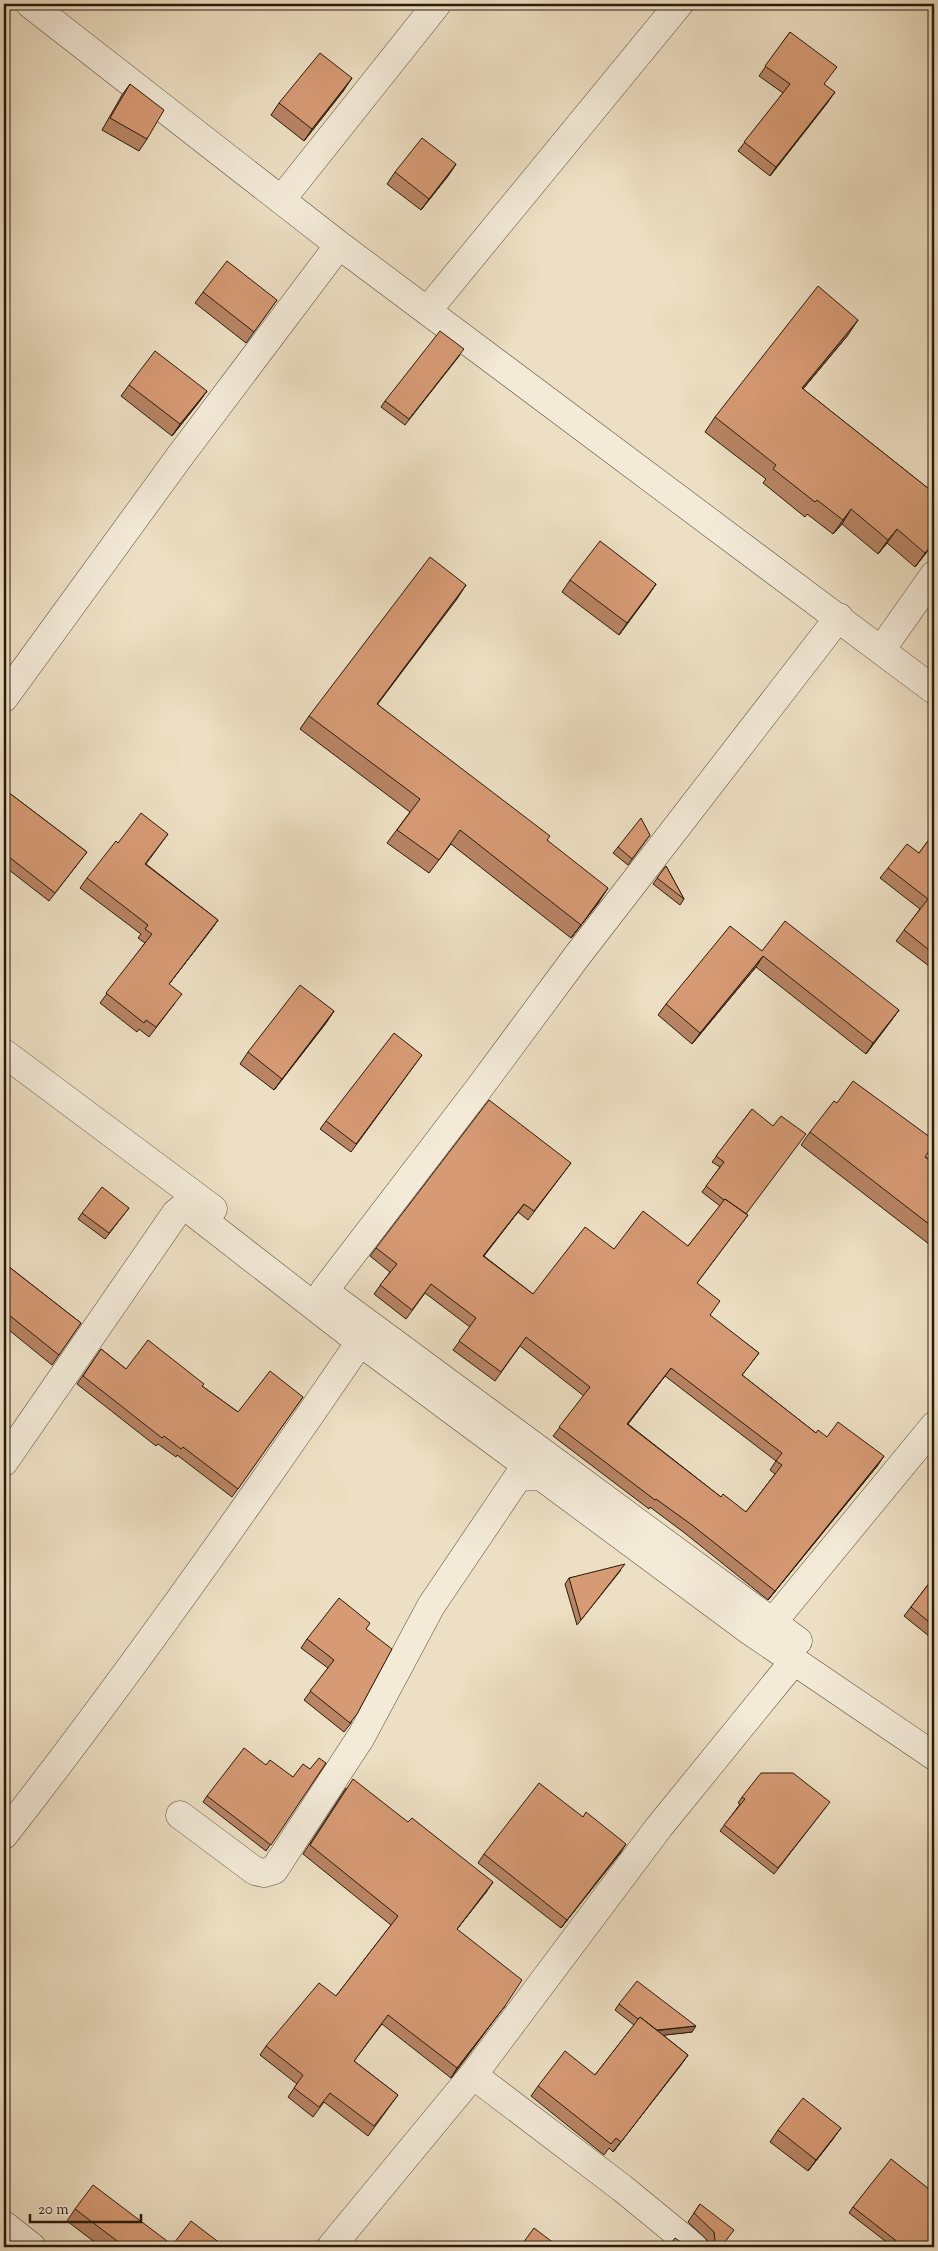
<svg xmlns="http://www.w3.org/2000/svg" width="938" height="2251" viewBox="0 0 938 2251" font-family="'Sorts Mill Goudy',serif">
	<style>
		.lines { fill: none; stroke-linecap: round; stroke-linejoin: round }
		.minor-casing { stroke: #5b4b39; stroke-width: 29 }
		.minor { stroke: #f3ead8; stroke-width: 28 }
		.wall { fill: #b88464; stroke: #2a1a0b; fill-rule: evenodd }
		.shaded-wall { fill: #966c51; stroke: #2a1a0b }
		.building { fill: #d69a74; stroke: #2a1a0b; fill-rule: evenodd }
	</style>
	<rect width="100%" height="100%" fill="#eddfc3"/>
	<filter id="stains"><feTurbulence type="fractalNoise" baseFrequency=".004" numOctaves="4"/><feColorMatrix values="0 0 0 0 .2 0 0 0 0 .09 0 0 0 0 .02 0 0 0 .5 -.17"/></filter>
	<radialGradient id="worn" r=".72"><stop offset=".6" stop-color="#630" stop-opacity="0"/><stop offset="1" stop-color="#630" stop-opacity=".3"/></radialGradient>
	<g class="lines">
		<defs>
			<path id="minor" d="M30,4L339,245L934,690
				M281,200L437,4
				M427,311L679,4
				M881,650L934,575
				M4,698L180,456L339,245
				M4,1053L213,1209
				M324,1291L480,1087L577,956L839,617
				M328,1294L798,1641
				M4,1462L176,1213L185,1206L360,1342L750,1631L934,1756
				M772,1623L934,1426
				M180,1815L255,1871L264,1873L274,1870L361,1737L431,1606L518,1477L544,1476
				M4,1835C129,1675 246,1509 360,1342
				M473,2075L622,2188L694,2247
				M4,2225L32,2247
				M331,2247L473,2075L659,1827L794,1661"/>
		</defs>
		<use href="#minor" class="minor-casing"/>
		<use href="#minor" class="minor"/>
	</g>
	<path class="wall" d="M790,32L824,84L828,102L770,176L738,151L783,93L759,76Z
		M130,84L147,139L139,151L102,130L122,95Z
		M344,90L304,141L271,115L279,103Z
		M456,164L448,176L421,210L387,184L395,172Z
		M203,292L277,300L246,343L195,303Z
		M848,335L803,389L934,493V543L915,567L887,543L878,554L842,524L833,534L807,514L805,517L763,483L766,479L705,432L715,417Z
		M460,355L405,425L381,407L385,401Z
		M129,385L207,391L199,402L172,436L121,396Z
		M570,580L656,584L619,635L562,592Z
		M466,585L377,704L547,840L599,902L571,938L451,844L429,873L387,843L410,812L300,729L309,716Z
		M4,789L87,852L49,901L4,866Z
		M934,833V959L929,966L896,941L920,909L880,878L888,868L919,853Z
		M168,834L146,864L218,920L169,984L175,1003L149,1037L139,1029L137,1032L100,1003L145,943L138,938L141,934L80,888L87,878Z
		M650,835L628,865L613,853L618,847Z
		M666,866L684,899L680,905L653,884Z
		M762,951L899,1010L866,1054L756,967L692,1044L658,1015L666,1004Z
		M334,1011L326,1023L274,1090L240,1064L248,1052Z
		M422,1055L351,1152L320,1129L326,1121Z
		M752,1109L746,1214L748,1215L697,1283L710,1316L759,1353L742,1375L816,1433L827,1437L878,1465L768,1600L686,1534L650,1507L649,1509L553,1436L584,1396L520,1346L495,1381L453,1350L470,1327L425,1293L406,1319L374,1294L390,1272L370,1256L376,1248L571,1163L528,1220L518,1212L484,1256L533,1294L614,1249L688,1246L720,1206L702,1192L720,1167L712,1162ZM665,1376L776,1461L770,1470L775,1474L746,1512L721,1497L628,1424Z
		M810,1132L926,1157L934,1163V1248L801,1145Z
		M129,1208L105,1239L78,1219L82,1213Z
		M4,1263L81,1323L52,1365L4,1326Z
		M101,1349L126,1369L202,1386L238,1412L303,1397L232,1497L177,1455L176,1457L158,1444L156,1446L77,1384Z
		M621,1570L577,1625L565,1584L569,1578Z
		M934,1577V1640L904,1616Z
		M366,1629L351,1723L344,1732L304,1700L328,1668L301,1648L307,1639Z
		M326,1763L266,1851L203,1802L207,1796L266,1765L293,1777Z
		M346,1788L487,1891L457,1929L498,2015L451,2078L382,2024L354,2061L398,2095L368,2136L324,2102L313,2117L288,2097L297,2084L260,2055L266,2046L336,1996L391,1925L303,1854Z
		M742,1797L826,1807L774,1874L720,1831L740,1804L738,1803Z
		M621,1852L561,1928L478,1863L484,1854Z
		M619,2004L692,2032L663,2035L688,2055L613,2152L609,2148L604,2155L531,2096L538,2086L595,2075L634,2025L615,2010Z
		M778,2130L833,2139L808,2171L770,2142Z
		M700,2204L721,2247H709L708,2241L688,2222Z
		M853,2207L934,2247H893L849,2213Z
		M75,2209L163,2247H101L67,2221Z"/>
	<path class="shaded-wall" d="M352,78L344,90L304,141L312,129Z
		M835,92L828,102L770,176L776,167Z
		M456,164L448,176L421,210L429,199Z
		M858,320L848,335L792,402L802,388Z
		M207,391L199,402L172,436L180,424Z
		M851,509L842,524L833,534L843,520Z
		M897,529L887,543L878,554L888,540Z
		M934,542V543L915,567L925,553Z
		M656,584L648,596L619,635L627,623Z
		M466,585L457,599L368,717L377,704Z
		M608,888L599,902L571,938L581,925Z
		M218,920L211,930L162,993L169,984Z
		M763,956L756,967L692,1044L700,1033Z
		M899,1010L891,1021L866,1054L873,1043Z
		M334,1011L326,1023L274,1090L282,1079Z
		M524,1204L518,1212L477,1264L483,1256Z
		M671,1368L665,1376L621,1433L627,1424Z
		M884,1456L878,1465L768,1600L775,1591Z
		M626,1844L621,1852L561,1928L567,1920Z
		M493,1882L487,1891L450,1938L457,1929Z
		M505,2006L498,2015L451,2078L457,2068Z
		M696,2026L692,2032L649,2037L654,2031Z
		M688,2055L681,2065L613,2152L621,2142Z
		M841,2128L833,2139L808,2171L816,2160Z"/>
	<path class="building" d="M790,32L837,67L824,84L835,92L776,167L744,142L790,84L765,66Z
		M320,53L352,78L312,129L279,103Z
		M130,84L164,110L147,139L110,118Z
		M422,138L456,164L429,199L395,172Z
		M227,261L277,300L254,332L203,292Z
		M818,286L858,320L802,388L934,493V542L925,553L897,529L888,540L851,509L843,520L817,500L815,502L773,469L776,465L715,417Z
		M440,331L464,349L409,419L385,401Z
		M155,351L207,391L180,424L129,385Z
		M600,541L656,584L627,623L570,580Z
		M430,557L466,585L377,704L550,836L547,840L608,888L581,925L460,830L439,860L397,830L420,799L309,716Z
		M4,789L87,852L55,893L4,853Z
		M141,813L168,834L145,864L218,920L169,984L182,994L156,1027L146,1020L144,1023L106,993L152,934L145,929L148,925L87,878L116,841L118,843Z
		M641,818L650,835L632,859L618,847Z
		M934,833V954L904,930L928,899L888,868L907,844L919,853Z
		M666,866L684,899L657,878Z
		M785,921L899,1010L873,1043L763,956L700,1033L666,1004L730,926L762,951Z
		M300,985L334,1011L282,1079L248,1052Z
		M394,1033L422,1055L356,1144L326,1121Z
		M853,1081L934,1140V1144L925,1157L934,1163V1228L810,1132L834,1101L837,1103Z
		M489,1100L571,1163L534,1211L524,1204L483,1256L533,1294L585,1227L614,1249L643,1211L688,1246L725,1199L748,1215L697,1283L720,1301L710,1315L759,1353L742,1375L816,1433L818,1430L827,1437L838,1422L884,1456L775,1591L692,1525L656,1499L655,1500L559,1427L590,1387L526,1337L501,1372L459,1341L476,1318L431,1284L412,1310L380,1285L397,1264L376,1248ZM671,1368L782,1453L776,1461L782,1465L746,1512L723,1494L721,1497L627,1424Z
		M752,1109L773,1126L781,1116L806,1134L746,1214L725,1199L724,1200L706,1186L724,1162L716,1156Z
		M102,1187L129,1208L109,1233L82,1213Z
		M4,1263L81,1323L59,1355L4,1311Z
		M148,1340L204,1384L202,1386L238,1412L270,1371L303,1397L238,1489L183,1447L181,1449L164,1436L162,1438L83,1376L101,1349L126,1369Z
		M625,1564L581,1620L569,1578Z
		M934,1577V1626L911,1607Z
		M339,1598L370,1623L366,1629L392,1649L357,1714L350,1723L310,1691L334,1660L307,1639Z
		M244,1748L266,1765L270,1760L293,1777L303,1764L310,1769L319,1758L326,1763L271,1845L207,1796Z
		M761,1773H793L830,1802L778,1868L724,1825L745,1799L742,1797Z
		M353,1779L408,1822L412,1818L493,1882L457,1929L522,1980L505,2006L457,2068L388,2015L354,2061L398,2095L374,2126L330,2093L319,2107L294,2088L303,2075L266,2046L319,1983L336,1996L398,1916L310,1845Z
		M539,1783L583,1817L586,1812L626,1844L567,1920L484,1854Z
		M637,1981L696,2026L657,2030L640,2017L638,2019L619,2004Z
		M640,2017L688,2055L621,2142L616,2138L611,2144L538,2086L565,2051L595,2075Z
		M803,2098L841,2128L816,2160L778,2130Z
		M891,2159L934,2193V2247H904L853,2207Z
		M93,2185L167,2241L163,2247H125L75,2209Z
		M700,2204L734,2230L721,2247H712L715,2240L714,2232L694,2213Z
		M191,2221L225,2247H171Z
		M534,2228L559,2247H520Z
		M675,2238L688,2247H668Z"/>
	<rect width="938" height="2251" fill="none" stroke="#eddfc3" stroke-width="20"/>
	<rect x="5" y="5" width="928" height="2241" fill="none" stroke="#2a1a0b" stroke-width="2.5"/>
	<rect x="10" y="10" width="918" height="2231" fill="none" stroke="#2a1a0b"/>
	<path d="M30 2214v8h111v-8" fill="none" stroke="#2a1a0b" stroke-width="2.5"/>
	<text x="38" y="2214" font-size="15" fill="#2a1a0b" stroke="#f3ead8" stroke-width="4" paint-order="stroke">20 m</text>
	<rect width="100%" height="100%" filter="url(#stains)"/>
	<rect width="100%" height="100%" fill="url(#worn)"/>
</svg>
